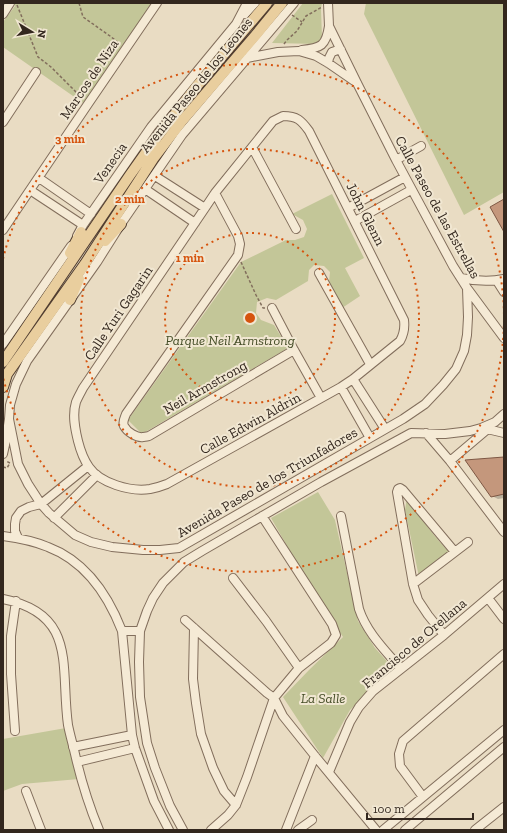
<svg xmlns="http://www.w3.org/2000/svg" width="507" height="833" viewBox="0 0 507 833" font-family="'Zilla Slab',serif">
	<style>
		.green { fill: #c3c698 }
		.shadow { fill: #0003 }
		.building { fill: #c4977c; stroke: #7e5844 }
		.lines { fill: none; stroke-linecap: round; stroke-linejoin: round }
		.minor-casing { stroke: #826e5c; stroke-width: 10 }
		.major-casing { stroke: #503d30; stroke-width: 12 }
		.path { stroke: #826e5c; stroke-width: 1.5; stroke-dasharray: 3 2; stroke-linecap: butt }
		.minor { stroke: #f5ead5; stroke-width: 8 }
		.major { stroke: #e9ce9e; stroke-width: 10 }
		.ring { fill: none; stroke: #d6540e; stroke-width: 2; stroke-dasharray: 2 4 }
		.labels { text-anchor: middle; stroke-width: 4; stroke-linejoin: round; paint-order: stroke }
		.street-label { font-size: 14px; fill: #33271e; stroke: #f1e7d2 }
		.park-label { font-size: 14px; font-style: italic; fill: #454d27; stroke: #f1e7d2 }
		.centre { fill: #d6540e; stroke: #f1e7d2; stroke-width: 2 }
		.ring-label { font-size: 12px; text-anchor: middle; font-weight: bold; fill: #d6540e; stroke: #f1e7d2; stroke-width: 4; stroke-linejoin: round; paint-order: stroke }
	</style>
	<rect width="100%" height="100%" fill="#e9dcc3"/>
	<path class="green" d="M13,3H152L83,103L3,47V22L15,6Z
		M303,3H322L321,8L322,38L318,44L272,43Z
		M366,3H504V192L464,215L364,14Z
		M332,194L364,258L345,268L360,296L342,308L329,282L330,272L324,266L314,265L309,270L308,281L276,300L267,298L257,302L256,313L261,320L274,325L288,348L142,434L128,420L241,262L286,240H295L304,237L307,229L303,220L292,214Z
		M318,492L335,520L358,621L375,648L393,668L350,710L323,758L283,697L309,670L343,637C317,599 294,558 271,518Z
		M407,497C420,517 433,536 449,552L419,577L405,510Z
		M66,728L79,779L22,784L3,791V739Z"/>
	<path class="shadow" d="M504,458V498L498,499L492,496Z"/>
	<path class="building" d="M504,199V232L490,207Z
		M504,457V501V494L491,497L465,460Z"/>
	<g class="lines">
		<defs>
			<path id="minor" d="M328,3L329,26L357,83L396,160L453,266L467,288L504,338
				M3,14L10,3
				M245,14L255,3
				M302,50C321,48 326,46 329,26
				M247,58L278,52L299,51L316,56L328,63L357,83
				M328,63L329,58L332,52L338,50H341
				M283,116C297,116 301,120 309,131L404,320C405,328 404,334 400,341L353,379L341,387L167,484C162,486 155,488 150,489C130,492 100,483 89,467C84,460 80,449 78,441C75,429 72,415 76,402C78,397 81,392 83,388L205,208L215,193L273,121Z
				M3,122L36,72
				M252,147L296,229
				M396,160L421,146
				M155,176L205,208
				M39,178L91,214
				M145,189L195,223
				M30,190L83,225
				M215,193L238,236L240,244L238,255L126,414C125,417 122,422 124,426C127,432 137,438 143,437C144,437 149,436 149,436L294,350
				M348,208L405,177
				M355,221L411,190
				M3,230L88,104L157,3
				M77,236L83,225L151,127L236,24L247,3
				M319,273L370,364
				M461,278C475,281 490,282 504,279
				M497,281L504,292
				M272,308L294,350L321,398
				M3,344L71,246
				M353,379L385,429
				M341,387L370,438
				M9,419L18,464L28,484L41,504L49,513L75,535L91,542L112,547L143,550H160L179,548L370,438L403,419L425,404L443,385L456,369L464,351L467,335L468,317L467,288
				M487,429L504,433
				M426,433L450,461L504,532
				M3,454L5,445L9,419L10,405L16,384L27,361L97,262L121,224L182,135L294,3
				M450,461L489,428
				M341,516L359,609C367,633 385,650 401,669
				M54,518L97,475
				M3,536C18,538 34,541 48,547C85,561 108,595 122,631L132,735L135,748L154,801L169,830
				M18,538L15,531V524L16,518L21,511L29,507L41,504L88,466
				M233,578L266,621L299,668
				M413,584L468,542
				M488,598L504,619
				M3,599C78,614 60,667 68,725C70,735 73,745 75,754C81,780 89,806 99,830
				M185,620L267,693L274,698L283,716L315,756L376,830
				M194,628L193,679L196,703L201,734L213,768L224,791L236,805
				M122,631H140
				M444,635L428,615L418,600L413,584L397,492L398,489L400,488L403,490L455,552
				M15,731L11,674V636L16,601
				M73,747L132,735
				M77,762L135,748
				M329,772L350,722L359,707L373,691L444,635L504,584
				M26,791L41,830
				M423,797L400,766L399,754L403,741L504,654
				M183,830L170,806L155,768L147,743L140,697L139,662L140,631L147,611L153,598L163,583L184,562L202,551L321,482L411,433L445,434L470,431L481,428L495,422L504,414
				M211,830L228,815L236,805L247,777L274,698L299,668L331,643L336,635L332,624L262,516
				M286,830L315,756
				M298,830L312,820
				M383,830L504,730
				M405,830L504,747
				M475,830L504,807"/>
			<path id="major" d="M105,241L121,224
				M70,253L81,232
				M70,300L79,279
				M3,362L130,175L157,137L196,87L267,3
				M3,387L7,374L85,264L153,159L182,121L255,36L282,3"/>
		</defs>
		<use href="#minor" class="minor-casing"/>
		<use href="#major" class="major-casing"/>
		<path class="path" d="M79,3L83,17L110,36L120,44
			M17,5L38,57L51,67L83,99
			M292,15L302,22
			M284,44L287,40L297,31L306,16L322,7
			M241,262L256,295L263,308H265
			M3,467L7,468L10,463L6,461"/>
		<use href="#minor" class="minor"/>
		<use href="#major" class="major"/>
	</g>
	<g class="ring">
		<circle cx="250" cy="318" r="85"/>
		<circle cx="250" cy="318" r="169"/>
		<path d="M504 320A254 254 0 0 1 3 377M3 259A254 254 0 0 1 504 316"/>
	</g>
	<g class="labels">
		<g class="street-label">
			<text transform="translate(89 79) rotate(-56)" y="5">Marcos de Niza</text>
			<text transform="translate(196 85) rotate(-51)" y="5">Avenida Paseo de los Leones</text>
			<text transform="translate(110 163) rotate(-55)" y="5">Venecia</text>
			<text transform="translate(438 207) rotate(61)" y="5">Calle Paseo de las Estrellas</text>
			<text transform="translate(366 214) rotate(63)" y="5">John Glenn</text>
			<text transform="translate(118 313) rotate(-56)" y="5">Calle Yuri Gagarin</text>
			<text transform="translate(205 387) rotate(-30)" y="5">Neil Armstrong</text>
			<text transform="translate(250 423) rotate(-29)" y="5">Calle Edwin Aldrin</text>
			<text transform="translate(267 482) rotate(-30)" y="5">Avenida Paseo de los Triunfadores</text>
			<text transform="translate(414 643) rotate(-40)" y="5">Francisco de Orellana</text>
		</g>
		<g class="park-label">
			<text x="230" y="345">Parque Neil Armstrong</text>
			<text x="323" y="703">La Salle</text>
		</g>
	</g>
	<circle cx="250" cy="318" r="6" class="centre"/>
	<g class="ring-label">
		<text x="70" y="143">3 min</text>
		<text x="130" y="203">2 min</text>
		<text x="190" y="262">1 min</text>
	</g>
	<rect width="507" height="833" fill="none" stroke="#33271e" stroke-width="8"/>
	<g transform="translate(32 32) rotate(100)" stroke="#f1e7d2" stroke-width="3" paint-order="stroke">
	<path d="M0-3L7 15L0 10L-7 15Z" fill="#33271e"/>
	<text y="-6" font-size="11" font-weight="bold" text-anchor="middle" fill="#33271e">N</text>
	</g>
	<path d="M367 813v6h106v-6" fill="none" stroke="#33271e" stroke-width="2"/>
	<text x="373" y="813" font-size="12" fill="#33271e" stroke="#f1e7d2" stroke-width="3" paint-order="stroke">100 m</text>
</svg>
